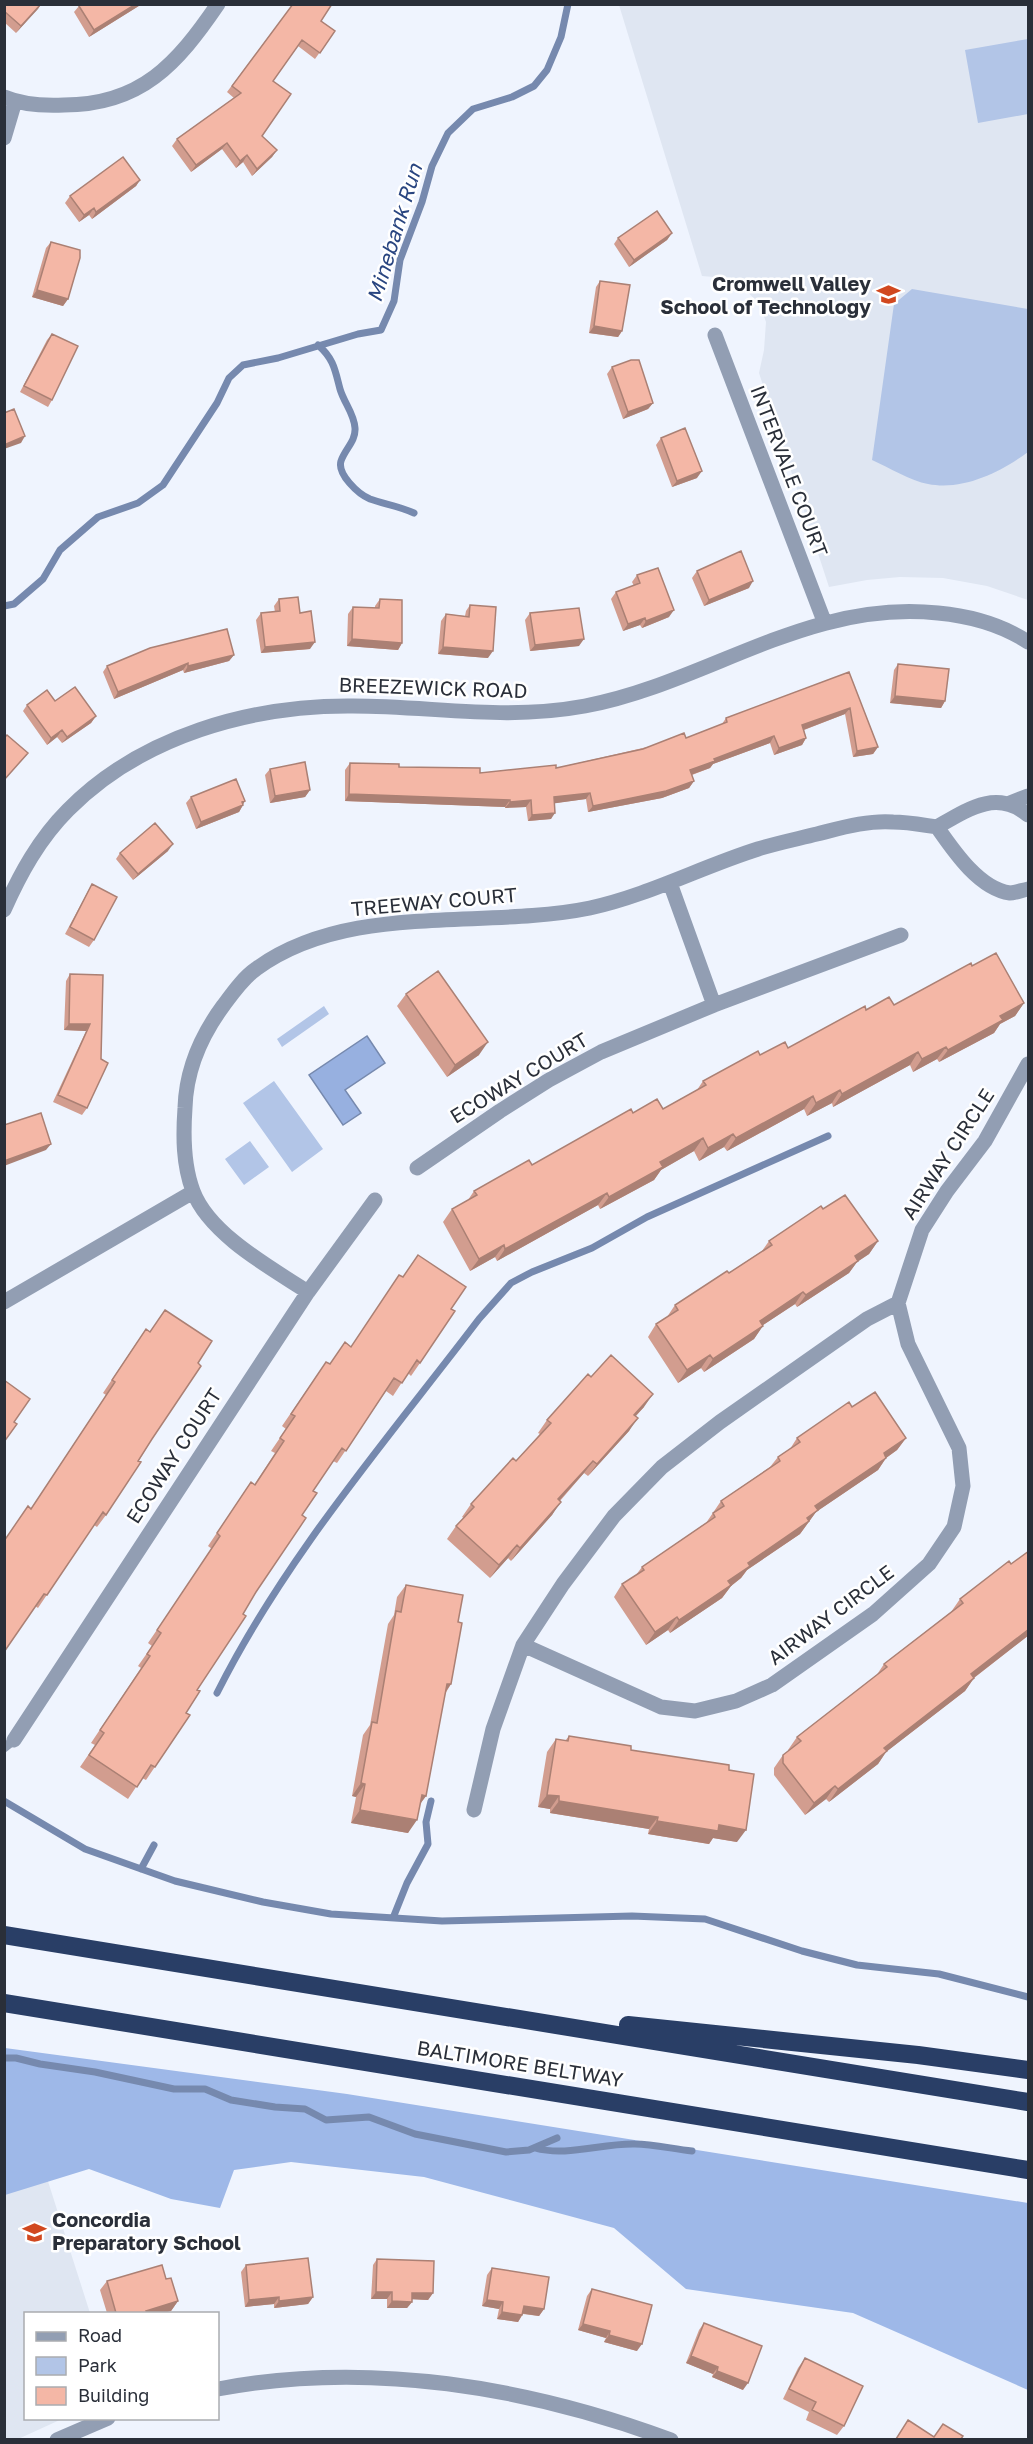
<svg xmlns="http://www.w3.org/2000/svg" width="1033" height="2444" viewBox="0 0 1033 2444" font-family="'Golos Text',sans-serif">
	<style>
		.built { fill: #dfe6f2 }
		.green { fill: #b2c5e7 }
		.forest { fill: #9eb8e8 }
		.water { fill: #97b0e0; stroke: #7689ae; stroke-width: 1.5 }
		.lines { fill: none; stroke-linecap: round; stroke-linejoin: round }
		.stream { stroke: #7689ae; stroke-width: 7 }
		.service { stroke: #929eb3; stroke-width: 9 }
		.minor { stroke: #929eb3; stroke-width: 15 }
		.motorway { stroke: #293e66; stroke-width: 18 }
		.wall { fill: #d29d8f }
		.shaded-wall { fill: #ab8074 }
		.building { fill: #f4b7a6; stroke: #ab8074; stroke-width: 1.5 }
		.labels { text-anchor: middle; stroke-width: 5; stroke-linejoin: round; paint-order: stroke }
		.poi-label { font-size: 20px; font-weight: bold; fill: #2a2f39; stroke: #fff; text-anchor: end }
		.street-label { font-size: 20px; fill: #2a2f39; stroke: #fff }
		.water-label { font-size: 21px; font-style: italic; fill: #294580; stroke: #fff }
	</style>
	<rect width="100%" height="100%" fill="#eff4fe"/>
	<path class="built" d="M619,5H1028V600L987,586L943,578L900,577L867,580L829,587L759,373L764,350L766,322L759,303L741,286L725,278L702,276Z
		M4,2107L38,2150L90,2313L26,2314V2418L62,2419L16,2440L4,2439Z"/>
	<path class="green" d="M1028,39V114L978,123L965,50Z
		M912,289L1028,309V452C1001,472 963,491 928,484C911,481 888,467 872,460L894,304Z
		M324,1006L329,1014L282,1047L277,1039Z
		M274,1081L323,1149L292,1172L243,1103Z
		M250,1141L269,1167L244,1185L225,1159Z"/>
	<path class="forest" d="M5,2048L347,2094L1028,2203V2390L853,2313L686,2289L614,2228L424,2177L291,2162L234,2170L220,2208L171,2199L89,2169L5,2195Z"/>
	<path class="water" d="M367,1036L385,1063L345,1090L361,1113L343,1125L309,1075Z"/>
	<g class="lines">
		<path class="stream" d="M318,345C334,359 335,370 340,389C344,403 354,413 355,428C356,441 345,449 341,461C337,474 358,494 370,499C384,504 399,506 414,513
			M4,606L14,604L43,579L60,550L98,517L138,503L163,485L217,403L229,378L243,365L278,358L358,334L381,330L394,301L400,260L422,202L432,166L448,133L473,109L512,97L534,86L547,70L561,37L568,4
			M217,1693C285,1557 387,1440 479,1319L511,1283L532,1272L592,1248L647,1217L828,1136
			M4,1801L85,1849L175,1881L263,1902L331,1914L442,1921L632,1916L705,1919L802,1951L857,1965L939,1974L1028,1997
			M141,1869L154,1845
			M393,1918L407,1883L428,1844L426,1822L431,1801
			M4,2058H16L40,2064L95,2072L174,2089H205L231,2100L275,2107L305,2109L326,2120L369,2117L415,2134L506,2152L529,2150L557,2138
			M535,2148C567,2157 602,2143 635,2144C653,2144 673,2149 692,2151"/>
		<path class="service" d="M4,1748L14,1740"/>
		<path class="minor" d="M4,97C23,105 43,106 64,105C141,105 177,64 218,4
			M4,138L15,101
			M715,335L824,621
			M1010,803L1028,796
			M937,827C953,850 979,889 1010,893C1015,893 1023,890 1028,889
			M937,827C968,809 997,789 1028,815
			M670,883L714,1005
			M4,910C20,874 39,839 68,810C141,736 251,705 353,706C433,706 504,721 585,706C707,683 808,599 938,613C970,616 1002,625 1028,642
			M417,1168L500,1111L549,1080L601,1052L714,1005L901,935
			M308,1292C271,1268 209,1234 193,1191C183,1165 183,1136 185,1108C186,1071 201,1036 223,1006C232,994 243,978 256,969C349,901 483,930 590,908C649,895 701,867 758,849C777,843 797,839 817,834C841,828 868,820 893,822C908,822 923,825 937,827
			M4,1302L193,1192
			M523,1645L661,1707L695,1711L736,1701L772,1685L873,1614L929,1564L954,1527L963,1486L959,1448L908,1344L898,1303
			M14,1740L308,1292L375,1200
			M474,1810L493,1729L523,1645L563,1584L614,1516L662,1467L720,1422L867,1319L898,1303L922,1230L947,1191L985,1141L1028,1064
			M218,2389C369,2360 528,2387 671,2440
			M57,2440L108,2418"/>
		<path class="motorway" d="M4,1935L1028,2102
			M4,2003L1028,2170
			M628,2025L918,2055L1028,2070"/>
	</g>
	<path class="wall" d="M4,4H41L16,33L4,22Z
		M81,4H142L89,37L74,12L79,6Z
		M293,4L321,21L335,31L315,59L298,46L273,81L262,136L277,150L272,157L252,176L243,162L236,168L222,149L191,172L172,146L177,139L234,98L227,92Z
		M140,180L136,186L92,219L89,215L79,222L65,203L70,196Z
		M672,233L667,240L629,267L614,244L618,238Z
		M51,242L68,299L63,306L32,297L46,248Z
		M600,281L622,331L618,337L589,333L596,287Z
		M52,334V400L48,407L20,392L47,340Z
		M612,367L653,403L648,409L623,419L607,374Z
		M661,438L697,478L672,487L656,445Z
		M697,571L749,588L704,606L692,578Z
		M637,575L669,617L642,628L640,625L623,631L611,599L616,592L634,586L632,582Z
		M279,599L300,613L310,649L261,653L256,620L261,613L275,612L274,606Z
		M380,599L402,643L398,650L347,646L348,614L353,607L375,608V606Z
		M470,605L488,658L438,654L441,621L446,614L465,616L466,611Z
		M530,613L579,646L530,651L525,620Z
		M234,655L229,661L184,673L183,670L114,699L103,672L107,666Z
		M898,664L945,701L941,708L890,703L894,670Z
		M849,672L878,747L873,754L853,757L845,714L804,730L806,738L802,745L774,755L770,743L713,764L710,768L692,775L694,781L689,788L662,798L588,812L586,799L555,803L551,819L528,821L526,807L505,808V807L345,801V770L350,763L480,773L556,768L686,738L722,724L726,718Z
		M27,705L96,716L91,723L62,743L57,737L47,745L23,711Z
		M270,769L310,790L305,797L270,803L265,775Z
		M191,797L245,801L243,804V805L239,812L196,829L186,803Z
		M168,851L133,880L116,859L120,853Z
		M92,884L94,940L89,947L65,934L88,891Z
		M972,966L1024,1003L1015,1016L1000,1024L994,1033L939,1062L937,1059L913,1072L910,1065L833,1107L832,1103L807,1116L804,1109L727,1151L724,1147L699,1161L694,1151L661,1170L654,1180L600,1209L598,1205L497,1261L495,1257L470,1271L443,1222L452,1209L468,1200L474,1191L532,1165L633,1113L663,1109L697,1090L703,1081L760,1055L788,1048L866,1010L894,1005Z
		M70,974L101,1059L87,1108L82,1115L53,1102L86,1031L64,1030L66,981Z
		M406,994L479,1055L447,1077L397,1006Z
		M823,1209L878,1241L869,1254L857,1262L849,1273L797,1307L795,1304L763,1325L754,1339L704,1372L701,1368L678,1383L648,1337L656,1324L667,1317L675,1305L729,1273L762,1251L769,1241Z
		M451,1309L420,1363L411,1376L408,1373L393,1396L386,1391L337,1463L333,1461L313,1491L302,1515L197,1690L186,1713L190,1715L146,1780L142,1778L128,1799L80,1767L95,1745L91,1743L141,1668L138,1666L152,1646L148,1643L212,1549L208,1546L251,1482L254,1485L275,1453L271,1451L286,1429L282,1426L317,1375L330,1364L345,1342L351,1347Z
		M137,1342L198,1363L106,1515L97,1527L94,1525L38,1608L35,1606L31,1509L106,1395L103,1393Z
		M591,1377L644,1407L636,1416L629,1431L588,1476L584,1473L560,1501L552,1515L511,1561L508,1558L490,1578L447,1539L456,1526L464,1518L462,1517L471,1504L516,1461L540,1434L538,1433L547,1420Z
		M852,1407L906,1438L897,1450L886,1458L878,1470L816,1512L800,1534L747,1570L741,1578L731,1586L722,1598L670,1633L668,1630L646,1645L614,1597L622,1584L636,1575L642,1567L706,1523L721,1501L770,1467L778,1457L790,1449L797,1438Z
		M1029,1551V1635L974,1678L965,1691L886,1752L878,1764L829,1802L826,1799L805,1815L774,1775V1768L783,1755L789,1751L788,1750L797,1737L876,1676L884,1664L951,1612L960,1599L1011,1564Z
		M406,1585L458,1622L451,1684L445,1694L426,1796L420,1804L408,1833L351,1823L356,1797L352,1796L363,1735L370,1725L388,1624L394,1615L397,1597Z
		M569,1736L631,1750L729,1770L737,1842L713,1838L709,1844L648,1834L649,1829L550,1813V1809L538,1807L547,1752L556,1739L565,1741Z
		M377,2259L433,2293L428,2300L412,2299V2302L407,2308H387V2299H371L373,2265Z
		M246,2265L313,2297L308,2304L274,2308V2304L245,2307L241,2272Z
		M492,2268L544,2309L539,2316L523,2314L518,2322L497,2319L499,2309L482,2306L487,2275Z
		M166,2279L178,2301L171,2311L163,2313H107L100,2290L107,2281Z
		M592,2289L637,2351L604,2342L606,2338L578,2330L587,2296Z
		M704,2323L743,2390L712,2377L713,2374L686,2363L699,2330Z
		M805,2358L844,2426L837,2435L806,2420L809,2412L783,2399L798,2368Z"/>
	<path class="shaded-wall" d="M41,4L38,9L16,33L21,26Z
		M136,4H142L89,37L94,30Z
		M227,143L222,149L191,172L196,165Z
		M277,150L272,157L252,176L257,169Z
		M247,155L243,162L236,168L240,161Z
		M140,180L136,186L92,219L96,212Z
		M94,208L89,215L79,222L84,215Z
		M672,233L667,240L629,267L634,260Z
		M37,290L68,299L63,306L32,297Z
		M594,326L622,331L618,337L589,333Z
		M653,403L648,409L623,419L628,412Z
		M25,436L21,443L4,449V445Z
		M702,471L697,478L672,487L677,481Z
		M753,581L749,588L704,606L709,600Z
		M674,610L669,617L642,628L646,621Z
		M645,618L640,625L623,631L628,624Z
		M352,639L402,643L398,650L347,646Z
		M584,639L579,646L530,651L535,645Z
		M315,642L310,649L261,653L265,647Z
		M443,647L493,651L488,658L438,654Z
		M234,655L229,661L184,673L188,666Z
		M188,663L183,670L114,699L118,692Z
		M895,696L945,701L941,708L890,703Z
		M850,708L845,714L798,732L802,725Z
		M96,716L91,723L62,743L67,737Z
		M62,730L57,737L47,745L51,738Z
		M774,736L770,743L713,764L710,768L685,777L690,770L714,759Z
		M806,738L802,745L774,755L779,748Z
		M878,747L873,754L853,757L857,751Z
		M694,781L689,788L662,798L588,812L593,806Z
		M310,790L305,797L270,803L275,796Z
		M590,793L586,799L550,804L554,797Z
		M349,794L510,800L505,807L345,801Z
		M531,800L526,807L505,808L510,802Z
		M245,801L242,806L243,805L239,812L196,829L201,822Z
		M555,813L551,819L528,821L532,815Z
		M173,844L168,851L133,880L138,874Z
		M1024,1003L1015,1016L1000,1024L994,1033L939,1062L948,1050L1000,1016Z
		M69,1024H90L86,1031L64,1030Z
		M488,1042L479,1055L447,1077L455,1065Z
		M946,1047L937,1059L913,1072L922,1059Z
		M918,1052L910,1065L833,1107L842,1094Z
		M840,1090L832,1103L807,1116L816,1103Z
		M813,1096L804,1109L727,1151L736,1138Z
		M733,1134L724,1147L699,1161L708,1148Z
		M703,1138L694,1151L661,1170L654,1180L600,1209L609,1197L660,1162Z
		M51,1144L46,1150L4,1166V1161Z
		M607,1193L598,1205L497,1261L505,1249Z
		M878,1241L869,1254L857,1262L849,1273L797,1307L806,1295L855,1256Z
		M504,1245L495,1257L470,1271L479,1259Z
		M803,1292L795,1304L751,1333L760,1321Z
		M763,1326L754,1339L704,1372L713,1359Z
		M710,1355L701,1368L678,1383L687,1370Z
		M653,1394L644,1407L625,1427L634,1415Z
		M638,1418L629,1431L588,1476L597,1464Z
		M906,1438L897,1450L886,1458L878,1470L816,1512L800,1534L747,1570L741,1578L731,1586L722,1598L670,1633L679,1620L728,1581L748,1563L815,1506L884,1453Z
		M593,1461L584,1473L549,1512L558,1499Z
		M561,1502L552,1515L511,1561L520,1548Z
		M517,1545L508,1558L490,1578L499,1565Z
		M677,1617L668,1630L646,1645L655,1632Z
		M1029,1629V1635L962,1687L971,1674Z
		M974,1678L965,1691L886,1752L878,1764L829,1802L838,1789L884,1748Z
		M447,1684H451L442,1697Z
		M361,1783L365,1784L356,1797L352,1796Z
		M835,1786L826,1799L805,1815L814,1803Z
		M422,1795L426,1796L417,1808Z
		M547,1795L559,1796L550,1809L538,1807Z
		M559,1801L658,1817L649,1829L550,1813Z
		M360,1810L417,1820L408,1833L351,1823Z
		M657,1821L719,1825L746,1830L737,1842L713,1838L709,1844L648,1834Z
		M376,2292H392L387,2299H371Z
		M412,2293H433L428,2300L407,2299Z
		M279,2297L274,2304L245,2307L249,2300Z
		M313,2297L308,2304L274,2308L279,2301Z
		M487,2300L503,2302L499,2309L482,2306Z
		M178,2301L171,2311L163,2313H144L146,2311Z
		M392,2301L412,2302L407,2308H387Z
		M524,2306L544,2309L539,2316L519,2313Z
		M502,2312L522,2315L518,2322L497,2319Z
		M583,2324L610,2331L606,2338L578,2330Z
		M609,2335L642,2344L637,2351L604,2342Z
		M691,2356L718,2367L713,2374L686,2363Z
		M717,2371L748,2383L743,2390L712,2377Z"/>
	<path class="building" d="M4,4H41L21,26L4,11Z
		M81,4H136L94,30L79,6Z
		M293,4H332L321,21L335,31L320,53L302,40L273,81L291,94L262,136L277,150L257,169L247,155L240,161L227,143L196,165L177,139L241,93L232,86Z
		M123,157L140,180L96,212L94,208L84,215L70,196Z
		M657,211L672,233L634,260L618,238Z
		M51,242L80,250V258L68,299L37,290Z
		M600,281L630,285L622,331L594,326Z
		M52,334L78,346L52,400L24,386Z
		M631,360H639L653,403L628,412L612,367Z
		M14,409L25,436L4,445V413Z
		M685,428L702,471L677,481L661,438Z
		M741,551L753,581L709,600L697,571Z
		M658,568L674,610L646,621L645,618L628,624L616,592L640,583L637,575Z
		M298,597L300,613L311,611L315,642L265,647L261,613L280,611L279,599Z
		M380,599L402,600V643L352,639L353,607L379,608Z
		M470,605L496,607L493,651L443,647L446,614L469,617Z
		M579,608L584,639L535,645L530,613Z
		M227,629L234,655L188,666V663L118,692L107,666L150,648Z
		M898,664L949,669L945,701L895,696Z
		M849,672L878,747L857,751L850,708L802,725L806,738L779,748L774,736L714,759L715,761L690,770L694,781L666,791L593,806L590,793L554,797L555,813L532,815L531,800L510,802V800L349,794L350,763L399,764V767L480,768V773L556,765V768L643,749L684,733L686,738L727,722L726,718Z
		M75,687L96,716L67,737L62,730L51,738L27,705L47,690L55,701Z
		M7,735L28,753L4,780V738Z
		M305,762L310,790L275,796L270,769Z
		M236,779L245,801L242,802L243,805L201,822L191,797Z
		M155,823L173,844L138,874L120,853Z
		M92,884L117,897L94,940L70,927Z
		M996,953L1024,1003L1000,1016L1003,1020L948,1050L946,1047L922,1059L918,1052L842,1094L840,1090L816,1103L813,1096L736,1138L733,1134L708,1148L703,1138L660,1162L663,1167L609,1197L607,1193L505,1249L504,1245L479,1259L452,1209L477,1195L474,1191L529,1160L532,1165L631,1109L633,1113L657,1099L663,1109L706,1085L703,1081L758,1051L760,1055L785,1042L788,1048L865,1006L866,1010L889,997L894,1005L971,963L972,966Z
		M438,971L488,1042L455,1065L406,994Z
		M70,974L103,975L101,1059L108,1063L87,1108L58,1095L90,1024H69Z
		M41,1113L51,1144L4,1161V1125Z
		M845,1195L878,1241L855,1256L858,1261L806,1295L803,1292L760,1321L763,1326L713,1359L710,1355L687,1370L656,1324L678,1310L675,1305L727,1271L729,1273L772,1245L769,1241L821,1206L823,1209Z
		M418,1255L466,1287L451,1309L455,1311L420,1363L417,1360L402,1383L394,1378L346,1451L342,1448L313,1491L317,1493L302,1515L306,1518L256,1592L243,1614L246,1616L197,1690L200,1691L186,1713L190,1715L155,1767L151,1765L137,1787L89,1755L104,1733L100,1730L150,1656L147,1654L161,1633L157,1630L220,1536L217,1533L251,1482L255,1485L284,1441L280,1438L295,1416L291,1414L326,1362L330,1364L345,1342L351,1347L399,1275L403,1277Z
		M165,1310L212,1341L198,1363L201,1366L152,1439L138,1461L141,1462L106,1515L103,1512L47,1595L44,1594L4,1652V1541L28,1506L31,1509L115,1382L112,1380L146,1329L150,1332Z
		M611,1355L653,1394L634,1415L638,1418L597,1464L593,1461L558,1499L561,1502L520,1548L517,1545L499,1565L456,1526L474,1507L471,1504L513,1458L516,1461L551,1423L547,1420L588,1374L591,1377Z
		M4,1380L30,1399L14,1422L17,1424L4,1442Z
		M875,1392L906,1438L884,1453L886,1458L815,1506L818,1510L807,1518L809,1521L748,1563L750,1566L728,1581L731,1585L679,1620L677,1617L655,1632L622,1584L644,1570L642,1567L715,1517L713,1513L724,1506L721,1501L780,1461L778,1457L800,1442L797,1438L849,1402L852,1407Z
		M1029,1551V1629L971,1674L974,1678L884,1748L887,1751L838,1789L835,1786L814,1803L783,1763V1755L801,1741L797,1737L887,1667L884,1664L963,1603L960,1599L1009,1561L1011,1564Z
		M406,1585L463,1595L458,1622L462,1623L451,1684H447L426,1796L422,1795L417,1820L360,1810L365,1784L361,1783L372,1722L377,1723L396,1611L401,1612Z
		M569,1736L631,1746V1750L729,1765V1770L754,1774L746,1830L719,1825L718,1831L657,1821L658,1817L559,1801V1796L547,1795L556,1739L568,1741Z
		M308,2258L313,2297L279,2301V2297L249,2300L246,2265Z
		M377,2259L434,2261L433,2293H412V2302L392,2301V2292H376Z
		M162,2265L166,2279L171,2278L178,2301L146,2311L147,2313H116L107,2281Z
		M492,2268L549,2277L544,2309L524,2306L522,2315L502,2312L503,2302L487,2300Z
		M592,2289L652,2305L642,2344L609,2335L610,2331L583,2324Z
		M704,2323L762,2346L748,2383L717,2371L718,2367L691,2356Z
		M805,2358L863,2386L844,2426L812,2410L816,2402L789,2389Z
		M908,2420L934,2437L943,2424L963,2436L961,2439H896Z"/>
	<defs>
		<symbol id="school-bare" viewBox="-9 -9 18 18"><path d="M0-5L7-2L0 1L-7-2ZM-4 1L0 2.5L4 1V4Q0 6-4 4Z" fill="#d1481f" stroke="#fff" stroke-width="2.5" paint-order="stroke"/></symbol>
	</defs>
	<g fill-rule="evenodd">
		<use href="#school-bare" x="872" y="278" width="33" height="33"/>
		<use href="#school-bare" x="18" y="2216" width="33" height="33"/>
	</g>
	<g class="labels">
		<g class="poi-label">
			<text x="871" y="291">Cromwell Valley<tspan x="871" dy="23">School of Technology</tspan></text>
			<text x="52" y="2227" text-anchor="start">Concordia<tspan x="52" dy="23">Preparatory School</tspan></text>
		</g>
		<g class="street-label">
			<text transform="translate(789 471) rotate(69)" y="7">INTERVALE COURT</text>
			<text transform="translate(433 688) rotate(2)" y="7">BREEZEWICK ROAD</text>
			<text transform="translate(434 902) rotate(-5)" y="7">TREEWAY COURT</text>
			<text transform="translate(519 1078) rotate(-31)" y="7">ECOWAY COURT</text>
			<text transform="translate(948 1154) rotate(-57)" y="7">AIRWAY CIRCLE</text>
			<text transform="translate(174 1456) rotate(-57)" y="7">ECOWAY COURT</text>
			<text transform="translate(831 1615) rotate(-37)" y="7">AIRWAY CIRCLE</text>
			<text transform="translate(520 2064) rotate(9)" y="7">BALTIMORE BELTWAY</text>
		</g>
		<g class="water-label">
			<text transform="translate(395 233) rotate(-73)" y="7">Minebank Run</text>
		</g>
	</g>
	<rect width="1033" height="2444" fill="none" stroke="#2a2f39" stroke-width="12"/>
	<rect x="24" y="2312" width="195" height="108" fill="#ffffff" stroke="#aaacb0" stroke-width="1.5"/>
	<rect x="36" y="2332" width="30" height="9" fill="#929eb3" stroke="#aaacb0" stroke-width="1.5"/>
	<text x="78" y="2342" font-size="18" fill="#2a2f39">Road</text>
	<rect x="36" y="2357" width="30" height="18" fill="#b2c5e7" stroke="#aaacb0" stroke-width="1.5"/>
	<text x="78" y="2372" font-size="18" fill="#2a2f39">Park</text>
	<rect x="36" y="2387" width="30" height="18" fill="#f4b7a6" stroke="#aaacb0" stroke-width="1.5"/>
	<text x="78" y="2402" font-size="18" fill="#2a2f39">Building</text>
</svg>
